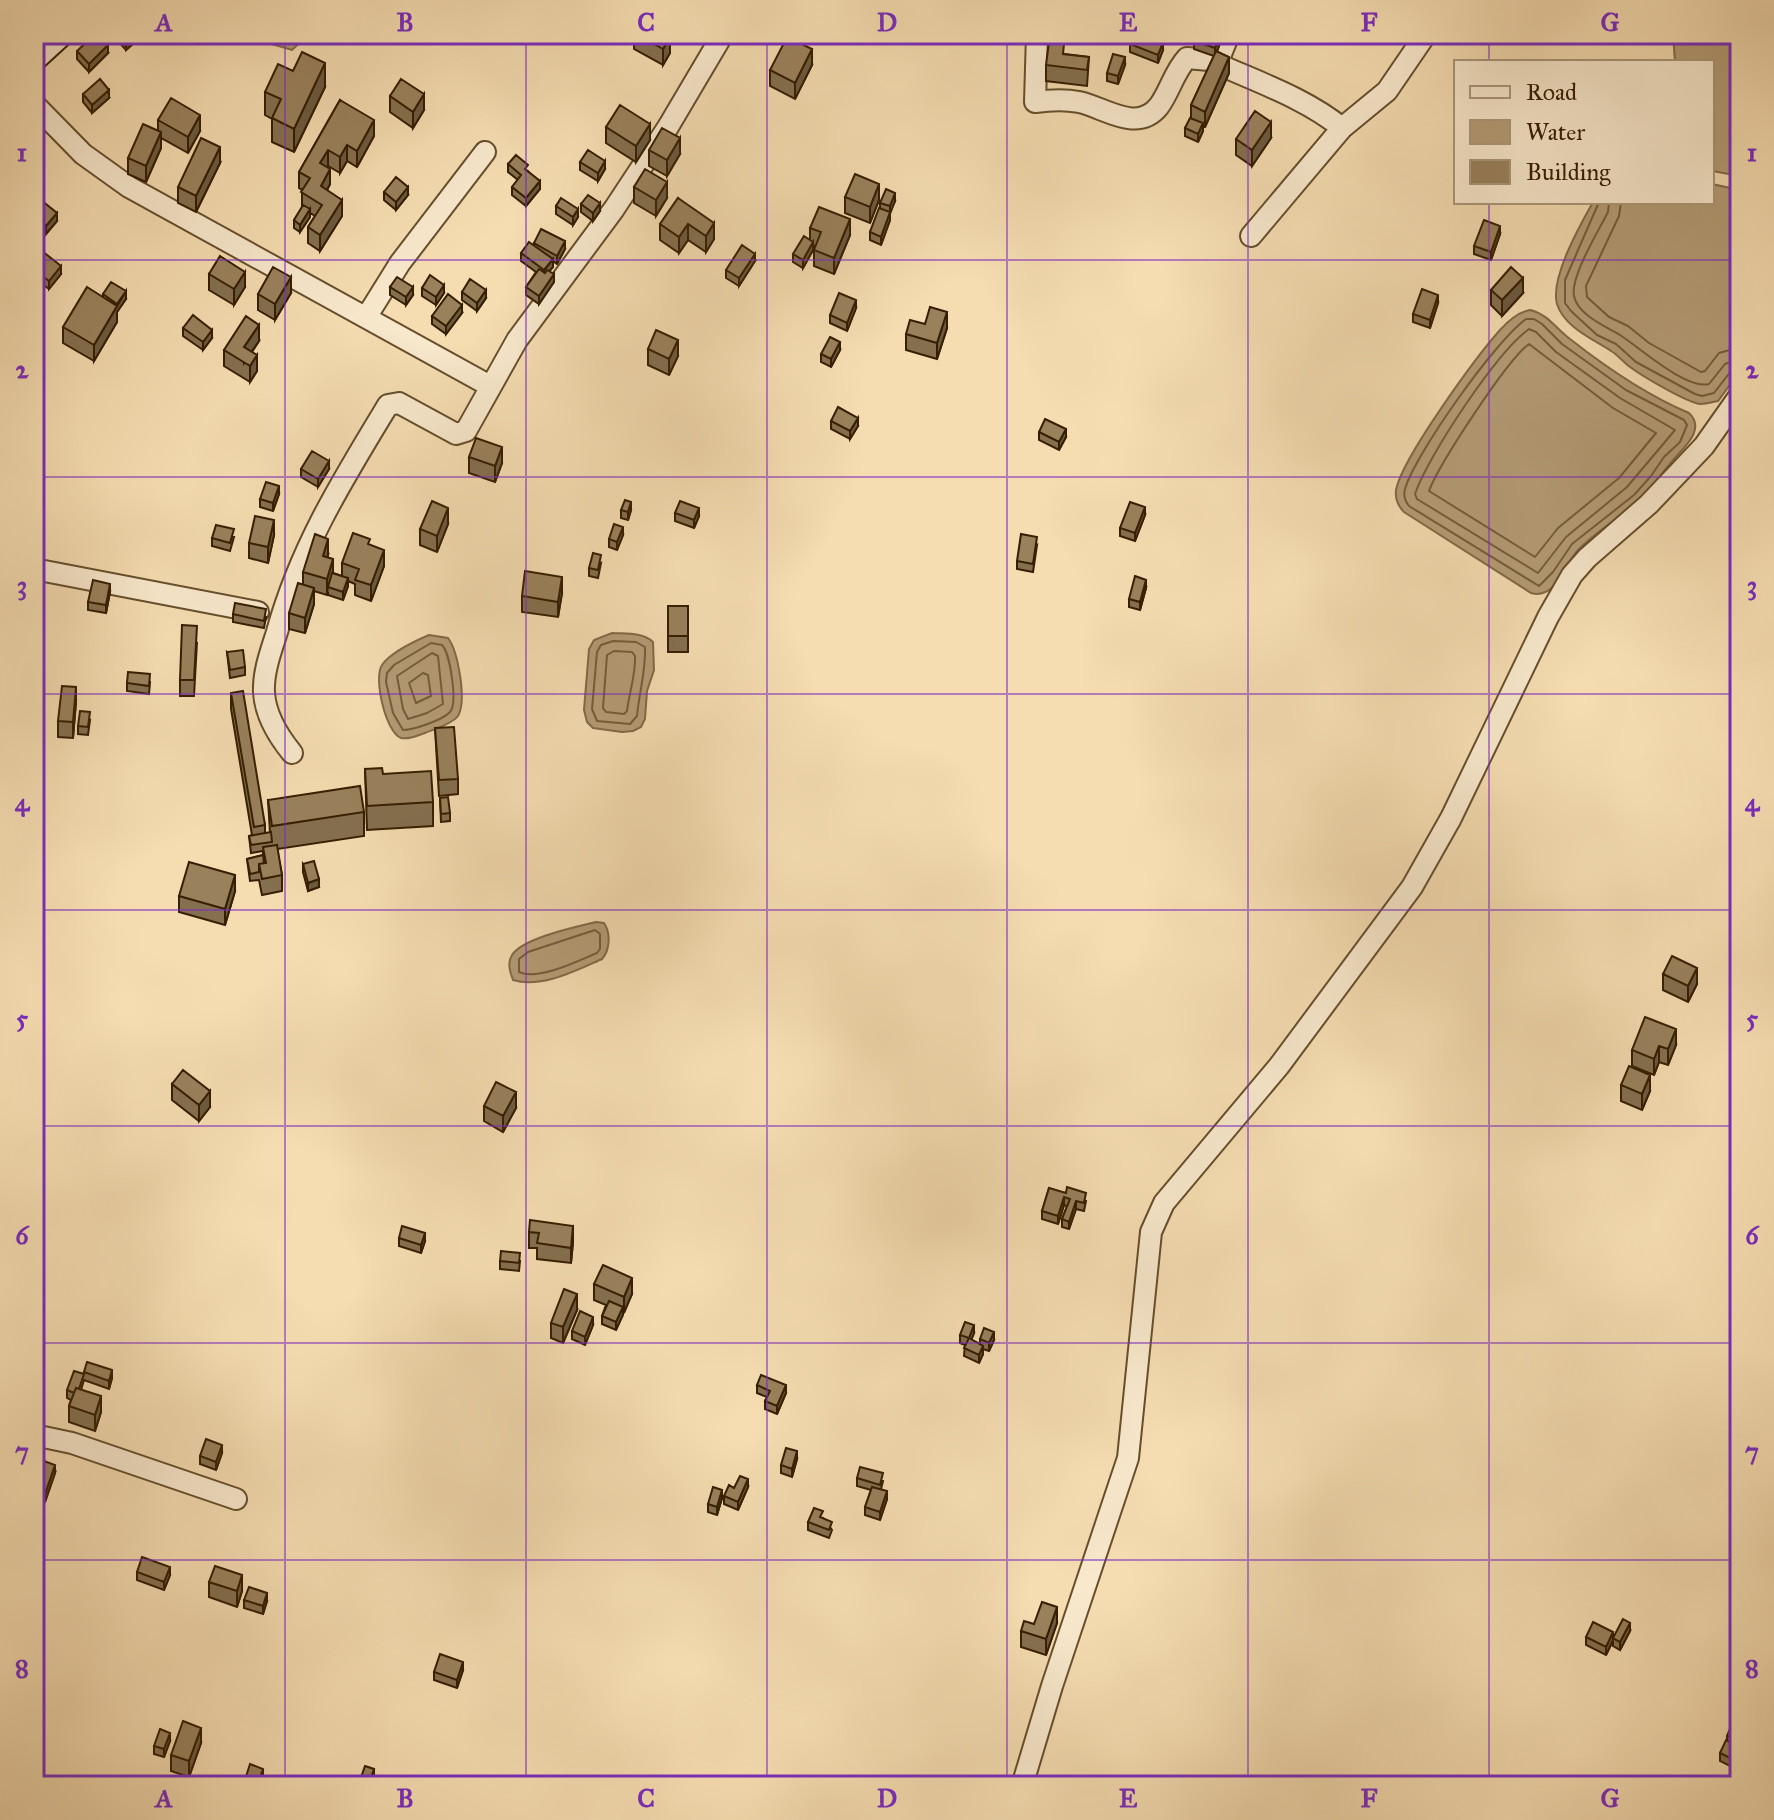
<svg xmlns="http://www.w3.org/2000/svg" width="1774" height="1820" viewBox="0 0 1774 1820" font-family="'IM FELL Great Primer',serif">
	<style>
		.water { fill: #b49b75; stroke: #826946; stroke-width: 2 }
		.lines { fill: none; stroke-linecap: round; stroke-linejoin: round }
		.shore { stroke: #755c3a; stroke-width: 2 }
		.street-casing { stroke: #664e2c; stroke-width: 24 }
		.secondary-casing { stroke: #361e00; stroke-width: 32 }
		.street { stroke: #f8e8cc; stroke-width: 20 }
		.secondary { stroke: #f8e8cc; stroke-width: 28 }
		.wall { fill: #846f4f; stroke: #361e00; stroke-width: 2 }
		.shaded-wall { fill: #6b5a40; stroke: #361e00; stroke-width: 2 }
		.building { fill: #99815c; stroke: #361e00; stroke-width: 2 }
		.grid { fill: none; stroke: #7b2cbf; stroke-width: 2; stroke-opacity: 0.55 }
		.neatline { fill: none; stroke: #7b2cbf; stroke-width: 3 }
		.grid-label { font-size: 26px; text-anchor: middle; font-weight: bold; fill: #7b2cbf }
	</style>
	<rect width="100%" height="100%" fill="#f5dcb1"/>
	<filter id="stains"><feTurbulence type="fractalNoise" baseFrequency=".0025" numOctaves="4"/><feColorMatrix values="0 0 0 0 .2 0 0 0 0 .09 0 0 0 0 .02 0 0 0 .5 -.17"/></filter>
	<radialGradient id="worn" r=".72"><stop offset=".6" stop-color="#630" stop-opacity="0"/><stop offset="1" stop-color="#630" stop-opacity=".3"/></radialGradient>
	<path class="water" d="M268,34H309L292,50L268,43Z
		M1673,34H1740V176L1712,171V62H1675Z
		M1712,184L1740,190V371L1718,401C1713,402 1706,404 1700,404C1686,402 1642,376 1630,367C1623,362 1618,355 1611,351C1593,339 1564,327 1557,304C1550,278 1580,225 1593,202H1712Z
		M1530,310C1548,314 1556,329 1570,339C1607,368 1646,395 1689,413C1708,431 1679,451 1669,465C1658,478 1649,492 1636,503C1618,519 1595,532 1578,550C1565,565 1556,600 1531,593L1404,512C1398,506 1395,499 1396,490C1402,458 1476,357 1500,330C1508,321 1518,312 1530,310Z
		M612,633C626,634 642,632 653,642L654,670L647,691L645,719L641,727L633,731L622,732L593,728L587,722L584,710L589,649L594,640Z
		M429,635L448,638C458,651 467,701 458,716C452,724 435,729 425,733C418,735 410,740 401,738C386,733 373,678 382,665C391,652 415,641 429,635Z
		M596,922L604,923C611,933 610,950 602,959C577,970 541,989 513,980C510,972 507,963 512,955C523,938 576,927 596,922Z"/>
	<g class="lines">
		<path class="shore" d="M1599,202L1565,280V303L1571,311L1597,335L1616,344L1636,362L1695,394L1702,396L1714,393L1731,371L1740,369
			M1609,202L1608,212C1599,230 1570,277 1574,296C1578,315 1605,326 1620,335C1639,347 1686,390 1709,384L1725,364L1740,359
			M1621,202L1619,216L1586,286L1587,297L1609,317L1628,326L1649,343L1701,372L1705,371L1719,353L1740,347
			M1526,319H1534L1542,324L1562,344L1626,390L1684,420L1687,425L1680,442L1664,457L1651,476L1634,495L1572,544L1553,572L1539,586L1409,506C1405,501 1403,496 1405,489C1415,454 1496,340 1526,319Z
			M1529,329L1536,332L1556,352L1620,398L1675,430L1627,487L1566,537L1538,573L1417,499L1415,494C1428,456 1496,353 1529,329Z
			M1529,344L1613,408L1656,433L1619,478L1558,528L1535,557L1429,491C1439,464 1507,360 1529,344Z
			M613,641L636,642L645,647C646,671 639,693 637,716L630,724L597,721L592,709L597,652L601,645Z
			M431,643L442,645C450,653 458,703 450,712C443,720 413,730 403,730L393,713L386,682L387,673L394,665Z
			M614,651L632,652L635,656C636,674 629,693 627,711L624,714L606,712L603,708L607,655Z
			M432,653L438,656L443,704L427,713L408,719L403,709L397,676Z
			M423,673L428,675L431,696L416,703L409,683Z
			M595,930L600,934V949L597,953C578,961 538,981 519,972V959L528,952Z"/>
		<defs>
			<path id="street" d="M1037,34L1035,102C1050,100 1064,99 1079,102C1104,107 1137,134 1159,106C1170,91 1174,72 1187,58L1209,60C1254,81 1304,97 1342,128
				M1217,64L1229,34
				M34,104L83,154L129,187L490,386
				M1251,236L1342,128L1387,91L1426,34
				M367,316L400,263L485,152
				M34,569L258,612
				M292,753C279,737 265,714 264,692C263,672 271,651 277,632C300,548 343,479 388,405L399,403L456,434L466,431L517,340L614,209L668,127L723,34
				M34,1435L72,1443L236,1499
				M1022,1786L1052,1686L1128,1458L1151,1232L1164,1203L1279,1066L1412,887L1451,818L1548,617L1572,575L1587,558L1649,504L1704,446L1740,395"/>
			<path id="secondary" d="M34,56L58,34"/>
		</defs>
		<use href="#street" class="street-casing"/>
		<use href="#secondary" class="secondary-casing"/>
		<use href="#street" class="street"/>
		<use href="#secondary" class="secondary"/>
	</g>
	<path class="wall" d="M112,34H144L126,50Z
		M634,34H664L670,53L663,65L634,49Z
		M1194,41L1220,43L1217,52L1229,73L1205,127H1203V131L1198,142L1185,136V128L1191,118V105L1214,56L1194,49Z
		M1130,44L1163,50L1158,63L1130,52Z
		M77,51L108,53L89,72L77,59Z
		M1064,54L1089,57L1087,86L1046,81V65Z
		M812,65L795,99L770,86V70Z
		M1125,65L1118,84L1107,81V73Z
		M325,87L294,152L272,142V119L265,115V92Z
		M83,94L109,98L92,113L83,102Z
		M390,96L424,110L413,128L390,112Z
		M340,100L374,136L357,167L347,161L340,173L328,166L327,167L330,184L327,190L342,216L320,251L308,243V227L315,216L310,213V217L300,232L294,228V220L302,208V190L299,188V172Z
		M158,120L200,131L188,153L161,138V148L146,182L128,174V158L158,131Z
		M606,127L650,140L636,162L606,143Z
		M1271,138L1252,166L1236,155V139Z
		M649,150L680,154L667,176L649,166Z
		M580,162L605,169L598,181L580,170Z
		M220,163L196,212L178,203V187Z
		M508,164L528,171L540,189L526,206L512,195V187L518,180L508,172Z
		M634,187L667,198L656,216L634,203Z
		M384,192L408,195L396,210L384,200Z
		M845,197L879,200L870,223L845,213Z
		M678,198L714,239L706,252L688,240L679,253L660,240V224Z
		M895,201L890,212V220L881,245L870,240V232L880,209V203Z
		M581,204L600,211L593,221L581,212Z
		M556,206L578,217L573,225L556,214Z
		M34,209L57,221L46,234L34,224Z
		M810,228L850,235L834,274L814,266V250L815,246L813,245V250L803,268L793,262V254L810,240Z
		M1500,234L1491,260L1474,254V246Z
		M534,243L565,249L557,264L553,261V267L549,271L554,282L539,304L526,295V287L536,272L521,261V253L534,245Z
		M34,261L61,274L49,289L34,278Z
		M755,261L739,286L726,278V270Z
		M209,274L245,287L234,305L209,290Z
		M390,287L413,295L406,305L390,295Z
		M422,288L444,293L436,305L422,296Z
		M1491,290L1523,293L1502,316L1491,305Z
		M462,292L486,298L477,311L462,300Z
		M291,293L275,320L258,310V294Z
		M103,294L126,299L117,312V322L94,361L63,343V327L103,297Z
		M1438,303L1430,328L1413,322V314Z
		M856,308L847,331L830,323V315Z
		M462,313L446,334L432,324V316Z
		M925,324L947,328L937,359L906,350V334Z
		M183,328L212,338L203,350L183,336Z
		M259,341L252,352L257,371L250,382L224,366V350Z
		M648,349L678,356L669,375L648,365Z
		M840,350L831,367L821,362V354Z
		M831,421L858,426L850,439L831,429Z
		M1039,432L1066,437L1059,450L1039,440Z
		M469,457L502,463L495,482L469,473Z
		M301,469H329L318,487L301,477Z
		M279,494L273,511L260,507V499Z
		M621,510H631L628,520L621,518Z
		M675,513L699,516L694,528L675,521Z
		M1145,515L1135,541L1120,536V528Z
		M448,524L437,552L420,545V529Z
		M274,535L268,563L249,558V543Z
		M623,535L617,550L609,547V539Z
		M234,537L230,551L212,546V538Z
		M370,545L384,566L371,601L355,595V584L348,581V586L343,600L328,595V592L327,595L314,591V604L305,633L289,629V613L303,585V572L328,555L327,558L333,573L342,576V563Z
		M1037,545L1033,572L1017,569V561Z
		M601,563L598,578L589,576V568Z
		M1146,588L1140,610L1129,607V599Z
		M110,592L106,613L88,610V602Z
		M562,593L558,617L522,612V596Z
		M668,606H688V652H668Z
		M233,614L266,617L264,628L233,622Z
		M197,642L194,696H180V680Z
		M227,652L245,667V675L230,678Z
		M150,682L149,694L127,691V683Z
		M231,693L265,825V833H270L268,800L364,812V836L277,849L282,875V891L262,895L259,880L250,881L247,859L263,855V851L251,853L249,836L252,835L231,709Z
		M76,702L73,738L58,737V721Z
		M90,720L88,735L78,734V726Z
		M435,728L458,779V794L439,796Z
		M365,769L383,774L433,802V826L367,830Z
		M440,798L450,813V821L441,822Z
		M303,864L319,887L308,891L303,872Z
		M235,891L225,925L179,912V896Z
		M1663,974L1697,984L1688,1002L1663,990Z
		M1676,1045L1668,1065L1659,1062L1654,1075L1632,1066V1050Z
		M172,1084L210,1107L199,1121L172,1100Z
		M1621,1085L1650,1091L1642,1110L1621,1101Z
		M484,1106L516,1108L503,1132L484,1121Z
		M1049,1188L1086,1201L1084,1211L1076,1209L1069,1229L1062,1227V1219L1067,1206L1064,1205L1058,1224L1042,1219V1211Z
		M573,1226V1242L571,1263L537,1259V1248H529V1232Z
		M399,1238L425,1241L421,1253L399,1246Z
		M500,1261H520L519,1271L500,1269Z
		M594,1284L632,1294L623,1313L616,1330L602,1324V1316L606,1305L594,1300Z
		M577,1310L563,1343L551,1338V1323Z
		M593,1325L585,1345L572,1339V1331Z
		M974,1333L971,1340L980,1344V1339L994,1340L989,1351L983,1349V1354L979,1363L964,1356L965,1345L960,1343V1335Z
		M84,1372L112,1378L109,1389L84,1380L81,1390L101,1412L95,1431L69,1422V1406L71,1400L67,1398V1390L84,1374Z
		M757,1385L786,1393L777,1414L765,1409V1401L767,1397L757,1393Z
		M222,1453L216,1470L200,1464V1456Z
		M797,1459L792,1477L781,1473V1465Z
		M55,1473L45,1502L34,1498V1490Z
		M857,1478L883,1481L881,1489L887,1499L880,1520L865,1515V1507L871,1490L857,1486Z
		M748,1487L738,1510L724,1504V1496Z
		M722,1498L717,1515L708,1512V1504Z
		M823,1518L832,1530L829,1538L808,1530V1522Z
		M137,1572L170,1575L164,1590L137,1580Z
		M209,1582L242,1591L237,1607L209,1597Z
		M244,1600L267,1601L263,1614L244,1608Z
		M1057,1623L1046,1655L1021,1647V1631L1034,1624Z
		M1630,1631L1620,1650L1613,1646V1641L1606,1655L1586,1645V1637H1613Z
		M463,1670L457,1688L434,1680V1672Z
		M1740,1730V1755L1734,1768L1720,1761V1753L1727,1741V1736Z
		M170,1741L164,1757L154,1754V1746Z
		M201,1743L189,1777L171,1771V1755Z"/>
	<path class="shaded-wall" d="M126,34H144L126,50Z
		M1220,35V43L1215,56V48Z
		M670,37V53L663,65V49Z
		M1163,42V50L1158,63V55Z
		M108,45V53L89,72V64Z
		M812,49V65L795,99V83Z
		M1125,57V65L1118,84V76Z
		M1229,57V73L1205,127V112Z
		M325,63V87L294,152V129Z
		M109,90V98L92,113V105Z
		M424,94V110L413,128V112Z
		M42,113V129L34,136V120Z
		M200,115V131L188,153V137Z
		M374,120V136L357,167V151Z
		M1271,122V138L1252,166V150Z
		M1203,123V131L1198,142V134Z
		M650,124V140L636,162V146Z
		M161,132V148L146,182V166Z
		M43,134V142L34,150V142Z
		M680,138V154L667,176V160Z
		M347,145V161L340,173V157Z
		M220,147V163L196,212V196Z
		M328,150V166L320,179V163Z
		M605,161V169L598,181V173Z
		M330,169V184L321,202V186Z
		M540,181V189L526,206V198Z
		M667,182V198L656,216V200Z
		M879,184V200L870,223V207Z
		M408,187V195L396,210V202Z
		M895,193V201L890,214V206Z
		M342,200V216L320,251V235Z
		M600,203V211L593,221V213Z
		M310,209V217L300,232V225Z
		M578,209V217L573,225V217Z
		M890,212V220L881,245V237Z
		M57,213V221L46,234V226Z
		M850,219V235L834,274V258Z
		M714,223V239L706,252V236Z
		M688,224V240L679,253V237Z
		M1500,226V234L1491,260V252Z
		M565,241V249L557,264V256Z
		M813,242V250L803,268V260Z
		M755,254V261L739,286V278Z
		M553,259V267L544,278V270Z
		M61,266V274L49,289V281Z
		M245,272V287L234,305V289Z
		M554,274V282L539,304V296Z
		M291,277V293L275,320V304Z
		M1523,278V293L1502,316V300Z
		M444,285V293L436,305V297Z
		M413,287V295L406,305V297Z
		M486,290V298L477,311V303Z
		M126,291V299L117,312V322L94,361V345Z
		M1438,295V303L1430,328V320Z
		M41,299V315L34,325V309Z
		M856,300V308L847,331V323Z
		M462,305V313L446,334V326Z
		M947,312V328L937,359V343Z
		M259,325V341L244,363V347Z
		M212,330V338L203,350V342Z
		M678,340V356L669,375V359Z
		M840,342V350L831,367V359Z
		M257,355V371L250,382V366Z
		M858,418V426L850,439V431Z
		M1066,429V437L1059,450V442Z
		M502,447V463L495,482V466Z
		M329,461V469L318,487V479Z
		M279,486V494L273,511V503Z
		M631,502V510L628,520V512Z
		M1145,507V515L1135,541V533Z
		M448,508V524L437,552V536Z
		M699,508V516L694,528V520Z
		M274,520V535L268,563V547Z
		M623,527V535L617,550V542Z
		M328,539V555L323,572V556Z
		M384,550V566L371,601V585Z
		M333,559V575L328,587L327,595V579Z
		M562,577V593L558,617V602Z
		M348,578V586L343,600V592Z
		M1146,580V588L1140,610V602Z
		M110,584V592L106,613V605Z
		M314,588V604L305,633V618Z
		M76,687V702L73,738V722Z
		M235,875V891L225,925V909Z
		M319,879V887L308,891V883Z
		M1697,968V984L1688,1002V986Z
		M1676,1029V1045L1668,1065V1049Z
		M1659,1046V1062L1654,1075V1059Z
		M1650,1075V1091L1642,1110V1094Z
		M210,1091V1107L199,1121V1105Z
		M516,1092V1108L503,1132V1116Z
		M1064,1197V1205L1058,1224V1216Z
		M1076,1201V1209L1069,1229V1222Z
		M573,1226V1242L571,1263V1248Z
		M425,1233V1241L421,1253V1245Z
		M632,1278V1294L624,1313V1297Z
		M577,1294V1310L563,1343V1327Z
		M623,1307V1315L616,1330V1322Z
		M593,1317V1325L585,1345V1337Z
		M974,1325V1333L969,1346V1338Z
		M994,1332V1340L989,1351V1343Z
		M983,1346V1354L979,1363V1355Z
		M112,1370V1378L109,1389V1381Z
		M786,1385V1393L777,1414V1406Z
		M101,1396V1412L95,1431V1415Z
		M222,1445V1453L216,1470V1462Z
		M797,1451V1459L792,1477V1469Z
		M55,1465V1473L45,1502V1494Z
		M748,1479V1487L738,1510V1502Z
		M722,1490V1498L717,1515V1507Z
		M887,1491V1499L880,1520V1512Z
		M170,1567V1575L164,1590V1582Z
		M242,1575V1591L237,1607V1591Z
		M267,1593V1601L263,1614V1606Z
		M1057,1607V1623L1046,1655V1639Z
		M1630,1623V1631L1620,1650V1642Z
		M1613,1632V1640L1606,1655V1647Z
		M463,1662V1670L457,1688V1680Z
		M201,1728V1743L189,1777V1761Z
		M170,1733V1741L164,1757V1749Z
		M1740,1747V1755L1734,1768V1760Z
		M263,1769V1777L260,1786H257Z
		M374,1769V1777L371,1786H368Z"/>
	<path class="building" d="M95,34H98L108,45L89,64L77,51Z
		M636,34H664L670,37L663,49Z
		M1050,34H1065L1063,54L1089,57L1087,70L1046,65Z
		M1134,34H1141L1163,42L1158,55L1130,44Z
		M1197,34H1218L1220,35L1215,48L1194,41Z
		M787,37L812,49L795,83L770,70Z
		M1216,51L1229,57L1205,112L1191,105Z
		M302,52L325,63L294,129L272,118L281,99L265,92L278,64L293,71Z
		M1113,54L1125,57L1118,76L1107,73Z
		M100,79L109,90L92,105L83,94Z
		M401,79L424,94L413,112L390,96Z
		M171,98L200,115L188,137L158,120Z
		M340,100L374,120L357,151L347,145L340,157L328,150L320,163L330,169L321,186L342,200L320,235L308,227L322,205L301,192L310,178L299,172Z
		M34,105L42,113L34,120Z
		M620,105L650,124L636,146L606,127Z
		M1255,111L1271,122L1252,150L1236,139Z
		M1190,118L1203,123L1198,134L1185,128Z
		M143,124L161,132L146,166L128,158Z
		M36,126L43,134L34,142V128Z
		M662,128L680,138L667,160L649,150Z
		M201,138L220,147L196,196L178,187Z
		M588,150L605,161L598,173L580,162Z
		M516,155L528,165L525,169L540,181L526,198L512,187L521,175L508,164Z
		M645,169L667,182L656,200L634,187Z
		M855,174L879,184L870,207L845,197Z
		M396,177L408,187L396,202L384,192Z
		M886,189L895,193L890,206L880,203Z
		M588,195L600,203L593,213L581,204Z
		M561,198L578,209L573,217L556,206Z
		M678,198L714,223L706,236L688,224L679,237L660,224Z
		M41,200L57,213L46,226L34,216V209Z
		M303,205L310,209L300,225L294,220Z
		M819,207L850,219L834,258L814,250L821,232L810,228Z
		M879,208L890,212L881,237L870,232Z
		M1484,220L1500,226L1491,252L1474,246Z
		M541,229L565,241L557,256L534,243Z
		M804,236L813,242L803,260L793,254Z
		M529,242L553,259L544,270L521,253Z
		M742,245L755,254L739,278L726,270Z
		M42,251L61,266L49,281L34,270V261Z
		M220,256L245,272L234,289L209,274Z
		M273,267L291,277L275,304L258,294Z
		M1511,267L1523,278L1502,300L1491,290Z
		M539,269L545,273L547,270L554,274L539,296L526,287Z
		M430,275L444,285L436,297L422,288Z
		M397,277L413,287L406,297L390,287Z
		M470,279L486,290L477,303L462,292Z
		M111,282L126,291L117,304L103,294Z
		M87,287L117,306L94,345L63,327Z
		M1422,289L1438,295L1430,320L1413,314Z
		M839,293L856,300L847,323L830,315Z
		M448,294L462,305L446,326L432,316Z
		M34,295L41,299L34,309Z
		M930,307L947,312L937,343L906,334L910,320L925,324Z
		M193,315L212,330L203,342L183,328Z
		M246,316L259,325L244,347L257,355L250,366L224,350Z
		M656,330L678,340L669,359L648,349Z
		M830,337L840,342L831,359L821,354Z
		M838,407L858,418L850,431L831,421Z
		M1045,419L1066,429L1059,442L1039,432Z
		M476,438L502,447L495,466L469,457Z
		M312,451L329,461L318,479L301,469Z
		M266,482L279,486L273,503L260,499Z
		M625,500L631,502L628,512L621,510Z
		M432,501L448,508L437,536L420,529Z
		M680,501L699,508L694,520L675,513Z
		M1130,502L1145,507L1135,533L1120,528Z
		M255,516L274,520L268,547L249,543Z
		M614,524L623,527L617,542L609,539Z
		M216,525L234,529L230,543L212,538Z
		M353,533L370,539L368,544L384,550L371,585L355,580L359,569L342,563Z
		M315,534L328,539L323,556L333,559L327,579L303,572Z
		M1021,534L1037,537L1033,564L1017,561Z
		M593,553L601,555L598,570L589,568Z
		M525,571L562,577L558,602L522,596Z
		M332,573L348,578L343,592L328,587Z
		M1135,576L1146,580L1140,602L1129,599Z
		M93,580L110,584L106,605L88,602Z
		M298,583L314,588L305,618L289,613Z
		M235,603L266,609L264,621L233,614Z
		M668,606H688V636H668Z
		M182,625L197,626L194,680H180Z
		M243,650L245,667L230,670L227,652Z
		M128,672L150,674L149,686L127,683Z
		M62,686L76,687L73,722L58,721Z
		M243,691L265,825L254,827L231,693Z
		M34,692H38L36,709H34Z
		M80,711L90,712L88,727L78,726Z
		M454,727L458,779L439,780L435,728Z
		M382,768L383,774L431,771L433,802L367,806L365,769Z
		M360,786L364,812L272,826L268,800Z
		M448,797L450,813L441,814L440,798Z
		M271,832L272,842L251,845L249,836Z
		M277,845L282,875L262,879L259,864L266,863L263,847Z
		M263,855L264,863L259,864V872L250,874L247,859Z
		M314,861L319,879L308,883L303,864Z
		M189,862L235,875L225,909L179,896Z
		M1672,956L1697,968L1688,986L1663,974Z
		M1645,1017L1676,1029L1668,1049L1659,1046L1654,1059L1632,1050Z
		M1629,1066L1650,1075L1642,1094L1621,1085Z
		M183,1070L210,1091L199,1105L172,1084Z
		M496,1082L516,1092L503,1116L484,1106Z
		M1067,1187L1086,1193L1084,1203L1076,1201L1069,1222L1062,1219L1070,1199L1064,1197L1058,1216L1042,1211L1049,1188L1066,1193Z
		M530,1220L573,1226L571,1248L537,1243L539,1233L529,1232Z
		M402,1226L425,1233L421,1245L399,1238Z
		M501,1251L520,1253L519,1263L500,1261Z
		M603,1265L632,1278L624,1297L594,1284Z
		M564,1289L577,1294L563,1327L551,1323Z
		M609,1301L623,1307L616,1322L602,1316Z
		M580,1311L593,1317L585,1337L572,1331Z
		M965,1322L974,1325L969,1338L960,1335Z
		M984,1328L994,1332L989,1343L980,1339Z
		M969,1338L983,1346L979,1355L964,1348Z
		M87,1362L112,1370L109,1381L84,1372Z
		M74,1371L84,1374L79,1389L76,1388L74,1393L67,1390Z
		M761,1375L786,1385L777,1406L765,1401L770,1391L757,1385Z
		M76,1388L101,1396L95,1415L69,1406Z
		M206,1439L222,1445L216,1462L200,1456Z
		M786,1448L797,1451L792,1469L781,1465Z
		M44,1461L55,1465L45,1494L34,1490Z
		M860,1467L883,1473L880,1485L857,1478Z
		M740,1476L748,1479L738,1502L724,1496L729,1485L734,1488Z
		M713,1487L722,1490L717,1507L708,1504Z
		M872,1487L887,1491L880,1512L865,1507Z
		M814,1508L823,1511L820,1517L832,1522L829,1530L808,1522Z
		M142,1557L170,1567L164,1582L137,1572Z
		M215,1566L242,1575L237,1591L209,1582Z
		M249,1587L267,1593L263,1606L244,1600Z
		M1042,1602L1057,1607L1046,1639L1021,1631L1024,1621L1034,1624Z
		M1623,1619L1630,1623L1620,1642L1613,1638Z
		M1593,1622L1613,1632L1606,1647L1586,1637Z
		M440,1654L463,1662L457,1680L434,1672Z
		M183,1721L201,1728L189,1761L171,1755Z
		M1731,1726L1740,1730V1742L1727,1736Z
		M160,1729L170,1733L164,1749L154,1746Z
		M1726,1740L1740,1747L1734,1760L1720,1753Z
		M250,1764L263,1769L257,1786H243Z
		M365,1766L374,1769L368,1786H358Z"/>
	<path class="grid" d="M285,34V1786M526,34V1786M767,34V1786M1007,34V1786M1248,34V1786M1489,34V62M1489,202V1786M34,260H1740M34,477H1740M34,694H1740M34,910H1740M34,1126H1740M34,1343H1740M34,1560H1740"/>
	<rect width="1774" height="1820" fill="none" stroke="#f5dcb1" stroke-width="88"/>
	<rect x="1454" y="60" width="260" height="144" fill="#f8e8cc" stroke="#aa977a" stroke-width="2"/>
	<rect x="1470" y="86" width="40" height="12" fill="#f8e8cc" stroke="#aa977a" stroke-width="2"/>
	<text x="1526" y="100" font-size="24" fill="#361e00">Road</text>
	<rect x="1470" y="120" width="40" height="24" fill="#b49b75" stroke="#aa977a" stroke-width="2"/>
	<text x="1526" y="140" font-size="24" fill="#361e00">Water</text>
	<rect x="1470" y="160" width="40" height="24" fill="#99815c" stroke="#aa977a" stroke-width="2"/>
	<text x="1526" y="180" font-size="24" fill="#361e00">Building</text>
	<rect x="44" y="44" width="1686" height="1732" class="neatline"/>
	<g class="grid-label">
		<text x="164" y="31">A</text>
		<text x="405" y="31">B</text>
		<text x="646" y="31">C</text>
		<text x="887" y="31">D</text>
		<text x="1128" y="31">E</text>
		<text x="1369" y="31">F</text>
		<text x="1610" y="31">G</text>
		<text x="22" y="161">1</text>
		<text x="1752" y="161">1</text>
		<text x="22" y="378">2</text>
		<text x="1752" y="378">2</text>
		<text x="22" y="594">3</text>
		<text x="1752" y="594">3</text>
		<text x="22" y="811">4</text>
		<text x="1752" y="811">4</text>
		<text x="22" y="1027">5</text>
		<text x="1752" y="1027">5</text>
		<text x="22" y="1244">6</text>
		<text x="1752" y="1244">6</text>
		<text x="22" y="1460">7</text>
		<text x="1752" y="1460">7</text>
		<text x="22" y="1677">8</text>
		<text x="1752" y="1677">8</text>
		<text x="164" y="1807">A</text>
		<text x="405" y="1807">B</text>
		<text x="646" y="1807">C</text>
		<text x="887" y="1807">D</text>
		<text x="1128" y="1807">E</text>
		<text x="1369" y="1807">F</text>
		<text x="1610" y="1807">G</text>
	</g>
	<rect width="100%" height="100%" filter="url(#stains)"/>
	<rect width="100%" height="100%" fill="url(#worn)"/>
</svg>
